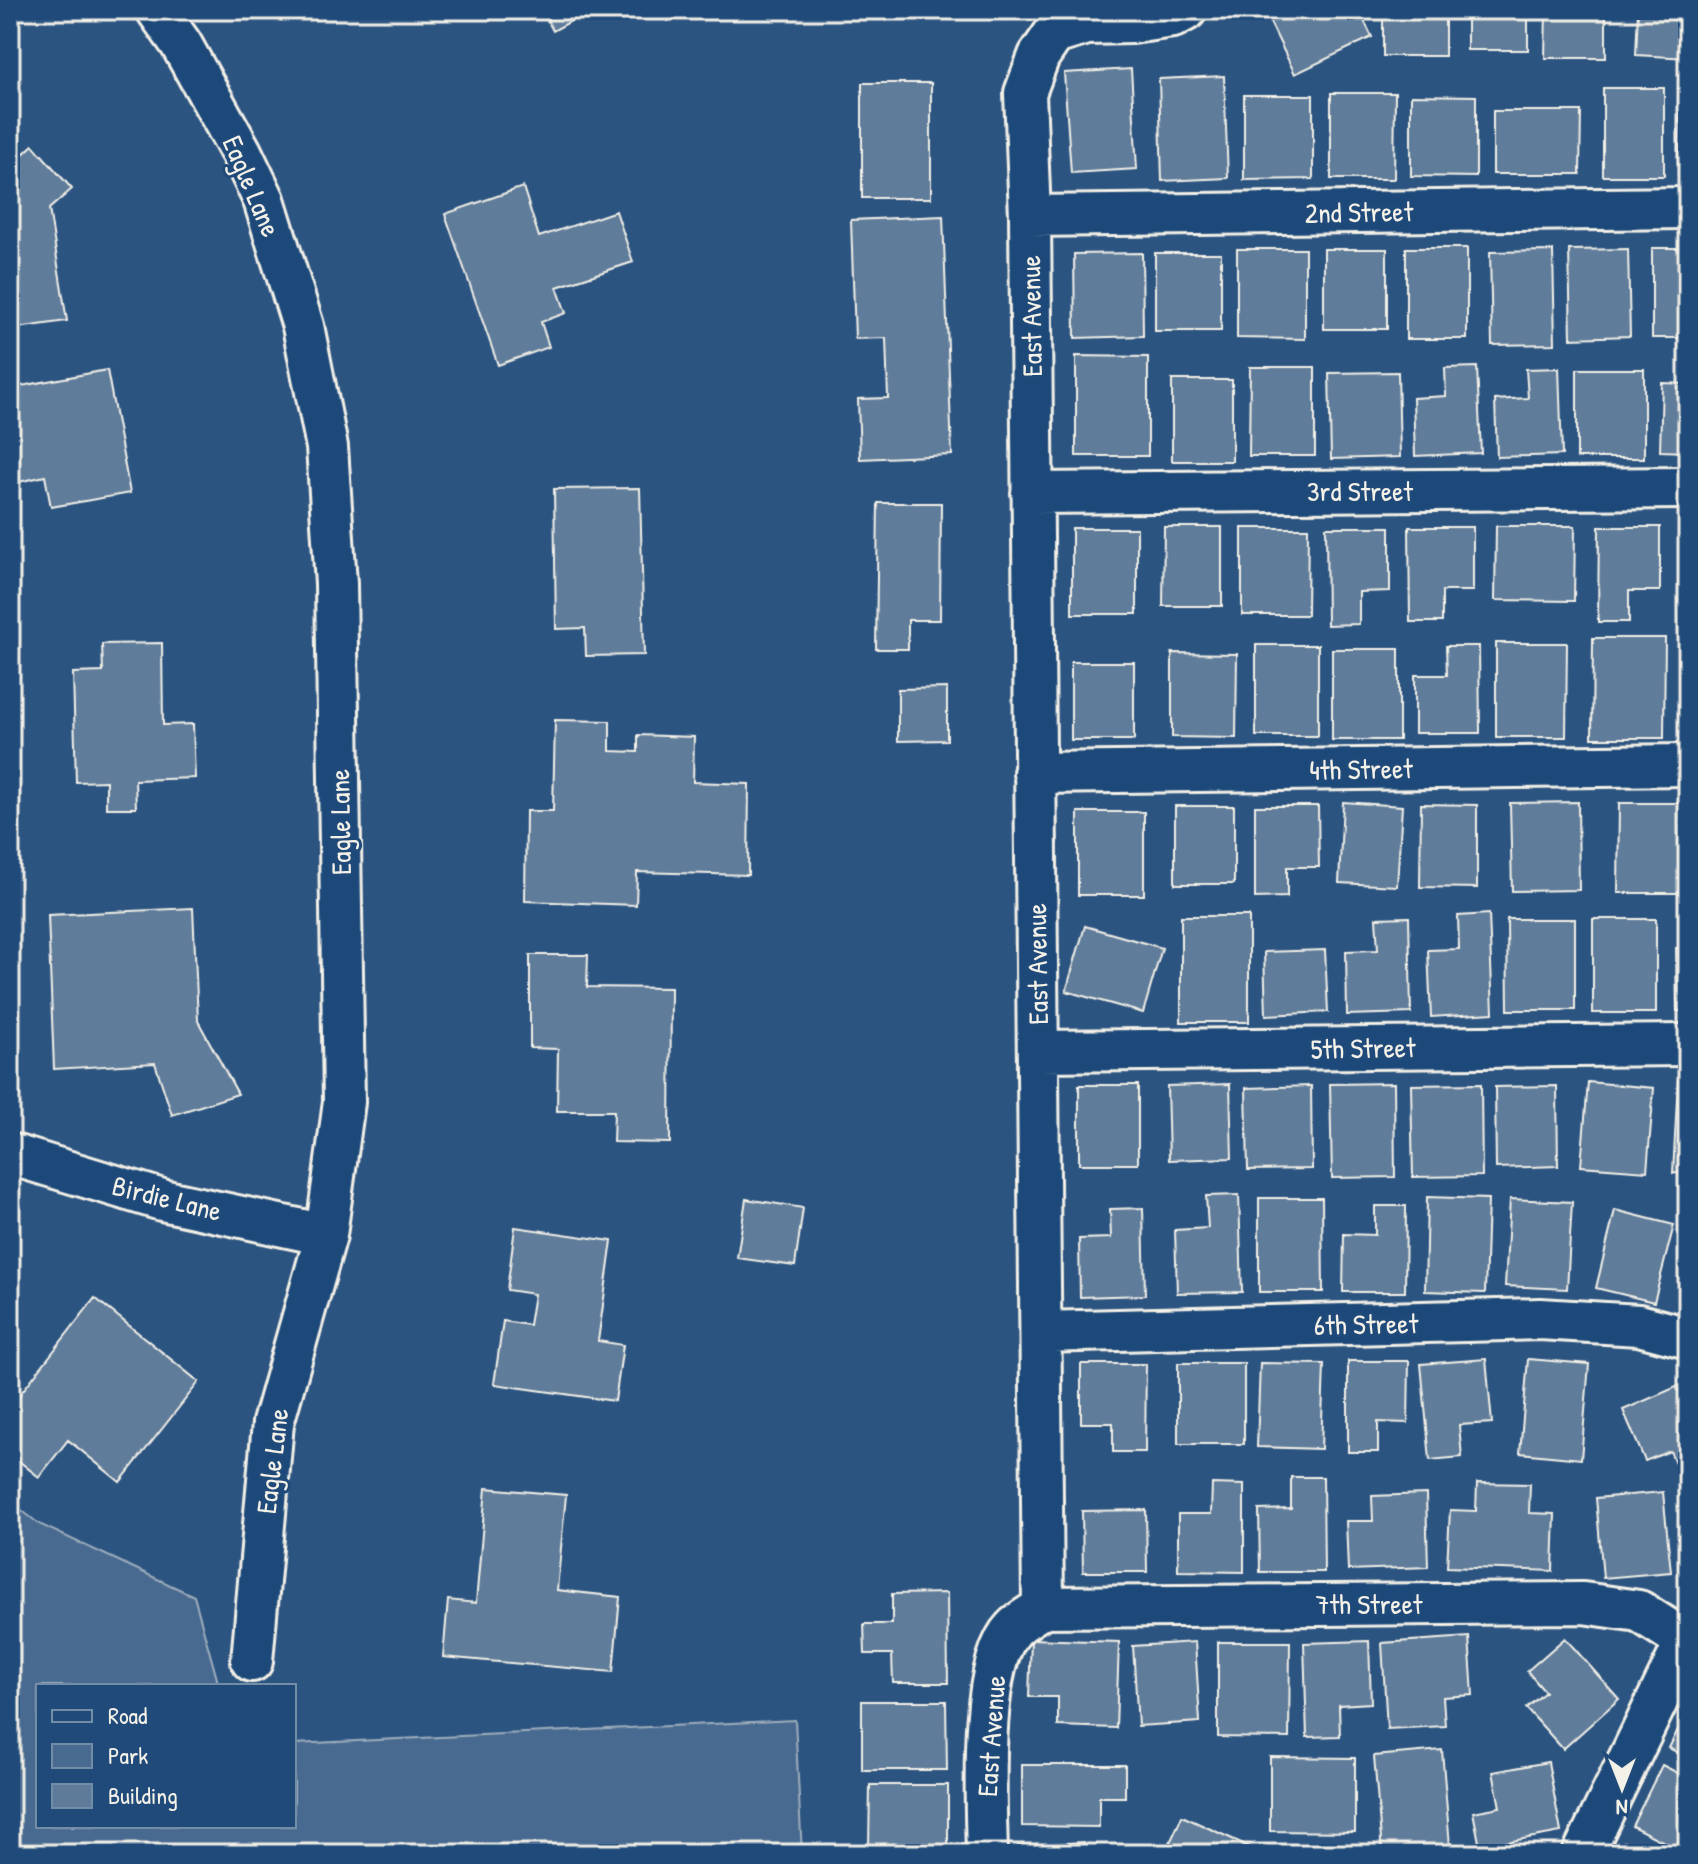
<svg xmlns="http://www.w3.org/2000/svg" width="1698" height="1864" viewBox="0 0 1698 1864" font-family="'Patrick Hand',sans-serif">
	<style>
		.green { fill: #496b90; stroke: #9eaebc; stroke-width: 2 }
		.building { fill: #5e7b9a; stroke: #f4f1e8; stroke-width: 2 }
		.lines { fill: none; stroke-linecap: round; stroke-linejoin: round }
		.street-casing { stroke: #f4f1e8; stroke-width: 46 }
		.street { stroke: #1f4a7a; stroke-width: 40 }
		.labels { text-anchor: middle; stroke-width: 6; stroke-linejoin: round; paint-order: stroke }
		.street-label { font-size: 28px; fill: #f4f1e8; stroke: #1f4a7a }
	</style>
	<rect width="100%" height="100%" fill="#2c5481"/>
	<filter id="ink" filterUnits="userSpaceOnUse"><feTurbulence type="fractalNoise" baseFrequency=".0125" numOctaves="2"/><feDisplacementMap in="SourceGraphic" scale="16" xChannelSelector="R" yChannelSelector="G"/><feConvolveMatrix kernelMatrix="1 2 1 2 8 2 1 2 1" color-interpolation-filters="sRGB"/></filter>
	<g filter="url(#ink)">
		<path class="green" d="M10,1501L39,1524L194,1596L219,1686H38V1826H294V1744L795,1720L802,1854H10Z"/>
		<path class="building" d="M542,10H591L553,31Z
			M662,10H689L668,21Z
			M1264,10H1359L1372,37L1295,74Z
			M1383,10H1445V56H1383Z
			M1467,10H1528V50H1467Z
			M1546,10H1606V58H1545Z
			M1638,10H1688V58L1636,55Z
			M1131,69L1137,169L1071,173L1064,73Z
			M1224,76L1228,178L1162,181L1159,79Z
			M862,83H931V198H862Z
			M1603,88H1664V176H1603Z
			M1331,93H1395L1394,179H1331Z
			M1244,95H1313V179L1244,180Z
			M1411,95L1476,96V177L1411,176Z
			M1680,109H1688V174H1678Z
			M1493,111H1581L1580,174H1493Z
			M33,145L72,189L49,209L67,321L10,329V166Z
			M523,187L539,237L616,211L633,262L557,287L566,313L541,322L549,347L498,365L445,214Z
			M943,216L952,455L860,459L858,399L888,398L886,338L855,339L851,220Z
			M1406,248H1467V339H1406Z
			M1652,248H1688V308H1683V338H1652Z
			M1237,249H1305V339L1237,338Z
			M1324,249H1387V329H1324Z
			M1628,249L1630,336L1571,338L1569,250Z
			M1553,251L1555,344L1492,345L1490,252Z
			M1142,253L1143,336L1075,338L1074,254Z
			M1155,253H1221V331H1155Z
			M1076,356L1148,357V456H1076Z
			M1250,367H1315V456H1249Z
			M1477,367L1481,453L1415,456L1413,398L1446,396L1445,368Z
			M1559,368L1562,455L1497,457L1495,400L1528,398L1526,369Z
			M1577,369H1644V458H1577Z
			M107,370L130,493L51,507L45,476L19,482L10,433V388Z
			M1398,372L1400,457L1331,459L1329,373Z
			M1172,380H1232V461H1172Z
			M1662,383L1688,384V452L1660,451Z
			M640,488L644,655L586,656L585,628L556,629L554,489Z
			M878,503H941L940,620H908V649H876Z
			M1496,526H1575L1574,601L1495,600Z
			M1681,526H1688V613H1682Z
			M1164,527H1222V606H1163Z
			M1326,527H1390V591L1359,592V624L1327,625Z
			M1409,527H1473V591H1442V622H1410Z
			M1599,527H1660V591H1629V622H1598Z
			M1072,528H1137V614H1072Z
			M1242,528H1308L1307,615H1242Z
			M1593,638H1665L1664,738H1592Z
			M162,643L163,725L193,724L195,778L135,780L136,808H106V781L76,782L73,673L103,672L102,644Z
			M1496,643H1567L1566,737H1496Z
			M1256,645H1318V736H1256Z
			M1446,646H1479L1480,733H1415V675H1447Z
			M1332,649H1399V740H1332Z
			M1172,653L1237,654L1236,738L1172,737Z
			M1071,662H1134V740H1071Z
			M947,688V740L898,741V689Z
			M555,720L610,721V751L638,752V735L694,737L693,782L749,784L748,875L637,872L636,905L525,901L526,811H553Z
			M1343,802L1402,806L1397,886L1339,883Z
			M1578,802L1579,890L1512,891L1510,803Z
			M1619,803H1686L1685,893H1618Z
			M1421,804L1477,805V888L1420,887Z
			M1175,806H1234V884H1175Z
			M1255,806H1318L1319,867H1287V897L1255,898Z
			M1078,812H1144V895H1078Z
			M193,908L198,1021L238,1094L172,1115L155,1063L54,1069L48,915Z
			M1489,914L1493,1013L1431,1017L1428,950L1459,949L1458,916Z
			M1181,916H1249V1022H1181Z
			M1409,917L1411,1013L1347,1015L1346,951L1378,950L1376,918Z
			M1507,919H1575V1010H1508Z
			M1593,919H1656V1013H1593Z
			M1085,926L1162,948L1143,1013L1066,991Z
			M1676,948H1688V1011H1677Z
			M1325,950L1328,1012L1266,1015L1264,952Z
			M530,955H588L587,987L671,988L670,1143L613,1142L614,1111H557L558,1049L530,1048Z
			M1678,1081L1688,1082V1174L1673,1173Z
			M1588,1082L1654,1088L1647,1171L1581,1166Z
			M1394,1083L1395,1177L1332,1178L1330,1084Z
			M1230,1084L1232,1158L1169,1160L1167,1086Z
			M1481,1084L1482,1176L1413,1177L1411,1085Z
			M1079,1085H1138V1164H1079Z
			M1311,1086L1312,1169L1248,1170L1246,1088Z
			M1557,1086L1558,1166L1496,1168L1495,1087Z
			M1239,1195L1242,1292L1177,1293L1175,1230L1208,1228L1206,1196Z
			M1427,1197L1488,1199L1485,1293L1425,1291Z
			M1259,1198H1322L1323,1292H1259Z
			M746,1199L803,1208L795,1266L737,1258Z
			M1510,1199L1572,1202L1567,1289L1505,1286Z
			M1375,1206H1406L1405,1292H1343L1344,1234L1375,1235Z
			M1143,1208L1145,1295L1080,1297L1079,1239L1111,1238L1110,1209Z
			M1615,1210L1674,1225L1654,1302L1596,1288Z
			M515,1227L612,1241L598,1341L623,1345L615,1401L494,1384L503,1321L529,1325L534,1294L507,1290Z
			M95,1298L199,1382L120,1482L68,1440L39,1477L10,1454V1407Z
			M1486,1359L1492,1423L1459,1425L1462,1457L1430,1460L1421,1364Z
			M1528,1359L1589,1364L1581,1459L1520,1453Z
			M1348,1361H1409L1408,1423L1378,1422V1452H1348Z
			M1178,1363H1244V1444H1178Z
			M1260,1363L1324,1364L1321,1449L1257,1447Z
			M1081,1364H1146L1145,1452H1113V1423H1081Z
			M1688,1382V1473L1681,1476L1670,1451L1645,1461L1623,1410Z
			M1291,1477H1323L1324,1572H1260L1259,1510L1291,1509Z
			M1477,1483L1530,1484L1529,1513L1555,1514L1553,1571L1447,1567L1450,1510L1476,1511Z
			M1212,1484L1244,1485V1572L1178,1571V1514H1211Z
			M486,1488L566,1495L557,1590L620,1597L613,1672L443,1657L448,1600L476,1603Z
			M1663,1492L1671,1572L1603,1578L1596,1498Z
			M1426,1494L1428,1567L1348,1570L1346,1521H1373L1372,1496Z
			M1146,1510L1147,1572H1083L1082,1511Z
			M947,1593L948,1683H893L892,1654H865L864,1624H892V1594Z
			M1469,1637L1473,1695L1443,1697L1445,1726L1387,1729L1382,1643Z
			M1565,1638L1619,1699L1563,1749L1526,1708L1545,1692L1527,1671Z
			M1031,1639L1119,1642L1116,1728L1058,1726V1697H1029Z
			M1369,1641L1371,1703L1339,1705L1340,1736L1307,1737L1304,1643Z
			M1195,1642L1200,1722L1138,1726L1133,1646Z
			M1218,1642H1290L1289,1738L1218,1737Z
			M862,1701H946L947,1770H862Z
			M1688,1709V1758L1669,1748Z
			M1442,1750L1450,1846L1382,1852L1374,1756Z
			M1270,1757L1355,1758V1832L1270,1831Z
			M1548,1762L1561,1832L1480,1847L1473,1812L1500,1807L1493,1772Z
			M1022,1765H1125V1797H1099V1827L1022,1826Z
			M1662,1765L1688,1778V1854L1632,1826Z
			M870,1785H948V1848H869Z
			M1182,1816L1261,1852L1260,1854H1165Z
			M1084,1842L1085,1854H1019L1018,1846Z
			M1624,1842L1653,1854H1619Z"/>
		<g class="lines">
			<defs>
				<path id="street" d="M157,10L181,44L241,152L264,200L303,326L327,447L336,584L344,1102L326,1235L273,1423L252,1661
					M1030,216L1688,208
					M1032,493L1688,488
					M1034,773L1688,765
					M1038,1051L1688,1045
					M10,1154L162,1200L326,1235
					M1042,1332L1540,1319L1639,1325L1688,1338
					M1043,1607L1030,216L1025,93L1039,56L1054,34L1087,24L1132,23L1173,17L1186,10
					M1043,1607L1583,1603L1639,1611L1686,1641
					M987,1854C986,1803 978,1665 1013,1629C1021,1620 1034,1614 1043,1607
					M1583,1854L1688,1637"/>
			</defs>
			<use href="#street" class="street-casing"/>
			<use href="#street" class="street"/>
		</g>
	</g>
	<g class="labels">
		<g class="street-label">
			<text transform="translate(252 186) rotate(67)" y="10">Eagle Lane</text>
			<text transform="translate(1359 212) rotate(-1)" y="10">2nd Street</text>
			<text transform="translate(1031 316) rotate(-91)" y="10">East Avenue</text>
			<text x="1360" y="501">3rd Street</text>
			<text transform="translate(1361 769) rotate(-1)" y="10">4th Street</text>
			<text transform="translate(340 822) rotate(-91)" y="10">Eagle Lane</text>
			<text transform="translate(1037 964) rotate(-91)" y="10">East Avenue</text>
			<text transform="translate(1363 1048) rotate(-1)" y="10">5th Street</text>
			<text transform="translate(167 1198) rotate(14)" y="10">Birdie Lane</text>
			<text transform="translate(1366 1324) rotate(-1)" y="10">6th Street</text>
			<text transform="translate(272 1461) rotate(-83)" y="10">Eagle Lane</text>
			<text x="1369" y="1614">7th Street</text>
			<text transform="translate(991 1736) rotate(-86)" y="10">East Avenue</text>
		</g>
	</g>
	<rect width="1698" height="1864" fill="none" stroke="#1f4a7a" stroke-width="40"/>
	<rect x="20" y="20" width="1658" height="1824" fill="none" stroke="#f4f1e8" stroke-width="3" filter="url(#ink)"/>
	<rect x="36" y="1684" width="260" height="144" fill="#1f4a7a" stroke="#748da6" stroke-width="2"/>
	<rect x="52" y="1710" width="40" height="12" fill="#1f4a7a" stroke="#748da6" stroke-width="2"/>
	<text x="108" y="1724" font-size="24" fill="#f4f1e8">Road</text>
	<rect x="52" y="1744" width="40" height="24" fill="#496b90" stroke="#748da6" stroke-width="2"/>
	<text x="108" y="1764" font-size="24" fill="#f4f1e8">Park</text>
	<rect x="52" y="1784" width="40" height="24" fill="#5e7b9a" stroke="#748da6" stroke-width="2"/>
	<text x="108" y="1804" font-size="24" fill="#f4f1e8">Building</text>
	<g transform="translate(1622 1788) rotate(180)" stroke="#1f4a7a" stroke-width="6" paint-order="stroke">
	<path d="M0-6L14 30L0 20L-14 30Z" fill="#f4f1e8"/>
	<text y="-12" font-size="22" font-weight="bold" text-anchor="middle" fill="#f4f1e8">N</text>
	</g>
</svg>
